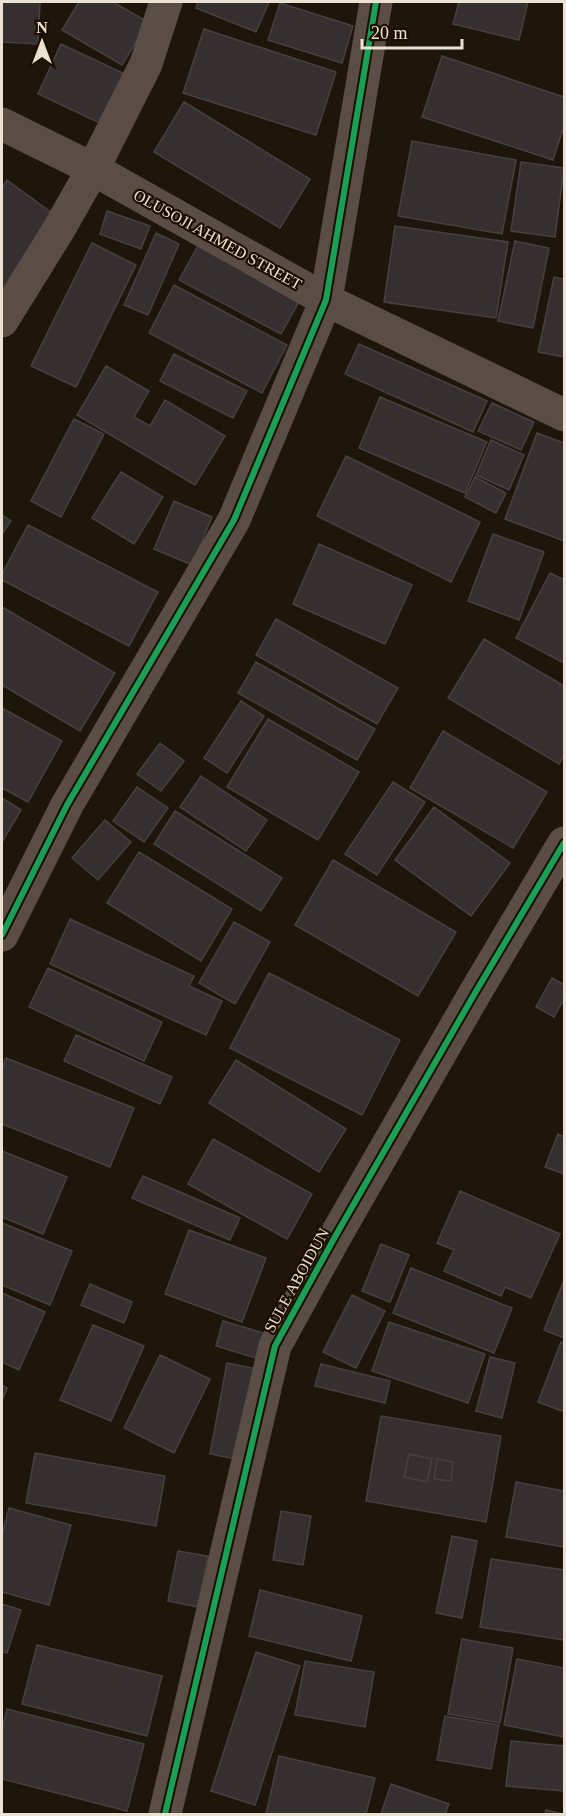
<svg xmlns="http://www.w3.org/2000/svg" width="566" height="1816" viewBox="0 0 566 1816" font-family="'Times New Roman',serif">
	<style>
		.building { fill: #352f2f; stroke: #464040; stroke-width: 1.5; fill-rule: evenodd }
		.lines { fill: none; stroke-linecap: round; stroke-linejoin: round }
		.minor { stroke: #594d46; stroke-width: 33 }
		.cycleway-casing { stroke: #1c0f00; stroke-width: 10 }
		.cycleway { stroke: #1a9f57; stroke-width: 6 }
		.labels { text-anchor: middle; stroke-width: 4.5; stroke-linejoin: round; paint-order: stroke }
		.street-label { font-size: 16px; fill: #ebe2d4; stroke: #1c0f00 }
	</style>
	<rect width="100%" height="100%" fill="#1e160a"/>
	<path class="building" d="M2,2H40L38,44L2,42Z
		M79,2H113L148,22L122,65L62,30Z
		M198,2H269L256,32L196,8Z
		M459,2H528L519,40L453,24Z
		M280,3L353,26L342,63L268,40Z
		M204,29L336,72L316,135L183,93Z
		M61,44L125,74L102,124L38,94Z
		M442,56L564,97V126L553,160L422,117Z
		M184,102L310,179L280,228L154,152Z
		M412,141L516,160L502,234L398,216Z
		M521,162L564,168L555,237L511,231Z
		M7,180L60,219L2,300V188Z
		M107,211L150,226L141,249L100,234Z
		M395,226L508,242L496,318L384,302Z
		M156,233L179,244L148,315L124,305Z
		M515,241L549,248L533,328L498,321Z
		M92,243L136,265L76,387L31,366Z
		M199,244L301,298L281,334L179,280Z
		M554,277L564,279V357L538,352Z
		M174,285L287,345L262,393L149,333Z
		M359,344L487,401L473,432L345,374Z
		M174,354L247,391L233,418L160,381Z
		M106,366L149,391L134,417L150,426L165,400L225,436L195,485L77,415Z
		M380,397L487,442L465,493L359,448Z
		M492,403L534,422L521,450L478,431Z
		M74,419L104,434L61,517L31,501Z
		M537,433L564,443V541L505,519Z
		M491,440L524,455L509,490L476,475Z
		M346,456L480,522L451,582L317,516Z
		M121,472L163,497L134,544L92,518Z
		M475,477L506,493L496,513L465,497Z
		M174,501L212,517L192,565L154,549Z
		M2,515L11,521L2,534Z
		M28,525L158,592L129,646L2,580V574Z
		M493,534L544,552L519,620L468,601Z
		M319,544L412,585L385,644L293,604Z
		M550,573L564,580V663L516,638Z
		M2,607L115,673L80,731L2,685Z
		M276,619L398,688L377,724L256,655Z
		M484,639L564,686V755L559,764L448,698Z
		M256,662L375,729L357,760L238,693Z
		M241,701L264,716L227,773L204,758Z
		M2,708L62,741L28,802L2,788Z
		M268,719L359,772L318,840L227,787Z
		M443,731L547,792L513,848L410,788Z
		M160,743L184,761L161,791L137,774Z
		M201,776L267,820L246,851L180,807Z
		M393,782L425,802L377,875L345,854Z
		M137,787L168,808L144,842L113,821Z
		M2,798L21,810L2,842Z
		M434,807L510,863L471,916L395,860Z
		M175,811L282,878L261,911L154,844Z
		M105,820L131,842L98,880L72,858Z
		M139,852L232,909L201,961L107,903Z
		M333,860L456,932L418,996L295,925Z
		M70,919L194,976L189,986L222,1001L206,1035L50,964Z
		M234,922L270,942L235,1004L199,983Z
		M48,968L162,1022L144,1061L29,1007Z
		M269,973L400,1040L362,1115L230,1048Z
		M552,978L564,985V999L554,1017L536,1007Z
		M76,1035L172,1077L160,1104L64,1061Z
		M6,1058L134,1108L110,1167L2,1124V1070Z
		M236,1060L346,1129L319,1172L209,1103Z
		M558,1134L564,1137V1174L545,1167Z
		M213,1139L312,1194L287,1239L188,1184Z
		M2,1151L67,1177L43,1234L2,1217Z
		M143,1176L240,1218L230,1240L132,1198Z
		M460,1191L560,1234L531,1298L505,1287L501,1296L444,1271L454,1250L437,1243Z
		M2,1223L72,1251L50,1305L2,1285Z
		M189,1230L266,1258L242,1322L165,1294Z
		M381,1244L409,1255L390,1302L362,1291Z
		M411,1268L512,1308L494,1353L393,1313Z
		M564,1280V1338L544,1330Z
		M90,1284L132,1302L124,1323L81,1305Z
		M2,1293L45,1312L19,1370L2,1362Z
		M352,1295L385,1311L356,1368L323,1352Z
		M223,1321L270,1335L263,1360L216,1346Z
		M389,1322L485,1354L468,1403L372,1371Z
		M93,1325L144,1346L111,1421L60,1400Z
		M561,1342L564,1343V1412L538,1402Z
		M160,1355L210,1379L174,1453L124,1428Z
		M490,1357L515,1363L502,1418L476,1411Z
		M227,1363L257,1369L241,1460L210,1454Z
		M321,1364L390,1381L385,1403L315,1386Z
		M2,1385L7,1388L2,1401Z
		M381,1416L501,1436L486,1522L366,1501ZM409,1454L432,1459L427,1482L404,1477ZM437,1459L453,1462L451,1481L434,1479Z
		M35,1453L165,1476L156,1526L26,1503Z
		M409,1454L432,1459L427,1482L404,1477Z
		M437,1459L453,1462L451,1481L434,1479Z
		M516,1482L564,1491V1547L506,1537Z
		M9,1508L71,1525L49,1605L2,1592V1535Z
		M281,1511L311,1516L303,1565L273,1560Z
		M452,1536L477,1541L462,1618L436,1613Z
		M178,1551L208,1556L198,1607L168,1601Z
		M491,1559L564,1570V1640L480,1627Z
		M260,1590L362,1616L351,1661L249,1636Z
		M2,1604L21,1610L7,1653L2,1652Z
		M462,1639L513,1648L500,1723L448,1714Z
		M37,1645L162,1676L147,1736L22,1704Z
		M256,1652L300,1666L255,1805L211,1791Z
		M517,1659L564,1668V1737L504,1725Z
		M305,1661L374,1672L365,1727L295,1715Z
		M7,1709L144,1744L127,1811L2,1779V1730Z
		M445,1716L499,1725L491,1769L437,1760Z
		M511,1741L564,1746V1791L506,1786Z
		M279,1756L375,1778L366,1814H266Z
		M391,1784L449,1804L445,1814H381Z
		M546,1810L563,1814H545Z"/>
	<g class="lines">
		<path class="minor" d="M2,124L93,169L326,300L564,415
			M2,321L59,229L93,169L146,64L166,2
			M2,935L67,805L234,520L326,300L376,2
			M165,1814L275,1346L336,1235L475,993L564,843"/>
		<defs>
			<path id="cycleway" d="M2,935L67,805L234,520L326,300L376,2
				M165,1814L275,1346L336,1235L475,993L564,843"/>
		</defs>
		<use href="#cycleway" class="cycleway-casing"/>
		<use href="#cycleway" class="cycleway"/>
	</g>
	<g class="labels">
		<g class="street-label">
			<text transform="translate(218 239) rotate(29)" y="6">OLUSOJI AHMED STREET</text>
			<text transform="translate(296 1280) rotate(-61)" y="6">SULE ABOIDUN</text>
		</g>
	</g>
	<rect width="566" height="1816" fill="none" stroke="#ebe2d4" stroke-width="6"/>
	<g transform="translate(42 42)" stroke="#1c0f00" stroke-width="4.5" paint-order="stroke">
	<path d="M0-4.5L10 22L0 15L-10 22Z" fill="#ebe2d4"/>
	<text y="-9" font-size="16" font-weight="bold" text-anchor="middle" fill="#ebe2d4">N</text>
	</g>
	<path d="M362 39v9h100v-9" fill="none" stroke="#ebe2d4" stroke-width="3"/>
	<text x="371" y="39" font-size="18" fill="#ebe2d4" stroke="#1c0f00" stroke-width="4.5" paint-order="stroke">20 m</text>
</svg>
